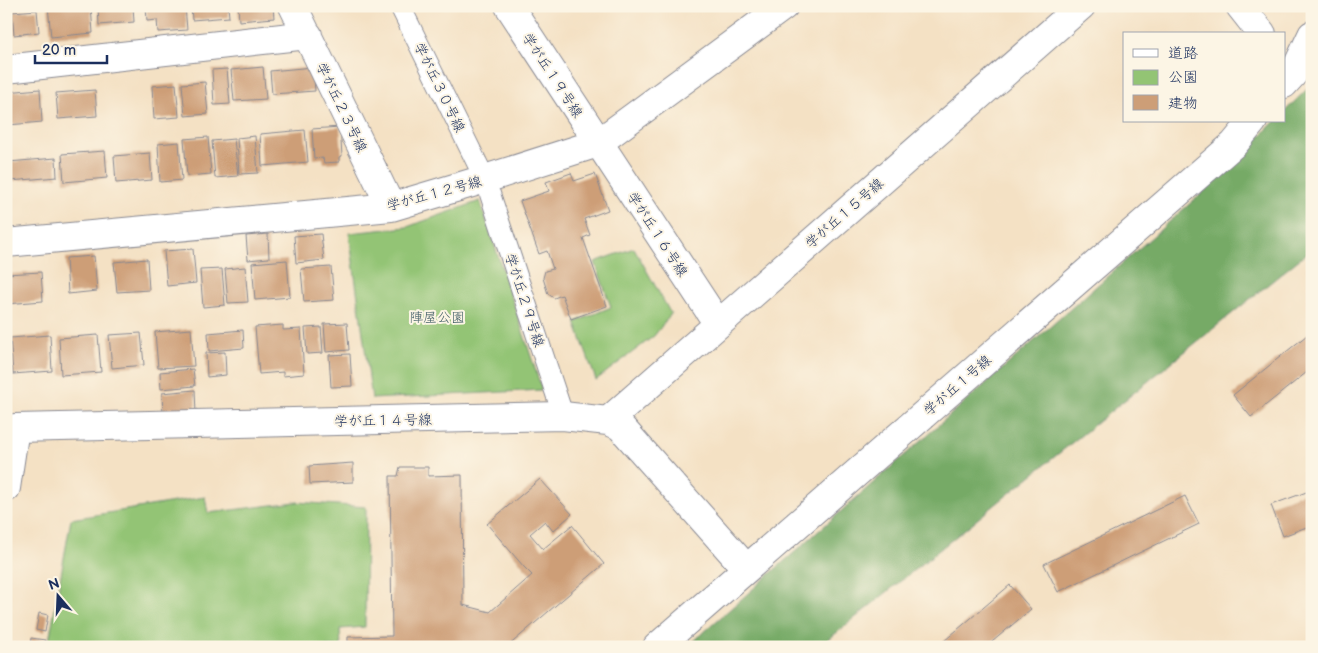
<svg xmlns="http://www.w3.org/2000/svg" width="1318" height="653" viewBox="0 0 1318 653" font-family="'Balsamiq Sans','Klee One',sans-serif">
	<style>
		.green { fill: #93c474; stroke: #577a69 }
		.forest { fill: #76aa66; stroke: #486c62 }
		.building { fill: #cd9e77 }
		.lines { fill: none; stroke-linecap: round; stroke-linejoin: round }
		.pedestrian-casing { stroke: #888891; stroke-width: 22 }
		.minor-casing { stroke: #888891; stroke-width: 30 }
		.tertiary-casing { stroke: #888891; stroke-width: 30 }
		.pedestrian { stroke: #fff; stroke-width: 20 }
		.minor { stroke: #fff; stroke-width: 28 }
		.tertiary { stroke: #fff; stroke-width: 28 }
		.labels { text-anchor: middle; stroke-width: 4; stroke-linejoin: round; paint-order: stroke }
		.street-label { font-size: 14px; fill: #1b2f5e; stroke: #fcf5e5 }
		.park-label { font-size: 14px; fill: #3f5c65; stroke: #fcf5e5 }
	</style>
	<rect width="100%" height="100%" fill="#fcf5e5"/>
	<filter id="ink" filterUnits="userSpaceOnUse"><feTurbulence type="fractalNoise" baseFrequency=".02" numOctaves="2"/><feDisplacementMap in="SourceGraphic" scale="10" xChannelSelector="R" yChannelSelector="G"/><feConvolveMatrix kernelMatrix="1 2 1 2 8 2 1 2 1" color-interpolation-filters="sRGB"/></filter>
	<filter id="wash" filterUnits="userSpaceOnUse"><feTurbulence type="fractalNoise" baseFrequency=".0096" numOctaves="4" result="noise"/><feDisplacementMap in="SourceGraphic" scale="20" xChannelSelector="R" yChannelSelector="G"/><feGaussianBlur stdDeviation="1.12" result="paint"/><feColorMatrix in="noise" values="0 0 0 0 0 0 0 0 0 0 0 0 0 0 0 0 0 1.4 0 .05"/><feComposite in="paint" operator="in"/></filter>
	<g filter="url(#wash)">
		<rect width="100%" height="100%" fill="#f4e1c4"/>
		<path class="green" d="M480,201L542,390L372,399L349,233L407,227Z
			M634,248L671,314L654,336L596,380L575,322L611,307L595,262Z
			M205,497L208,513L296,502L366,507L365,627L340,629L341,647H104L49,641L71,519Z"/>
		<path class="forest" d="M1312,84V249L819,647H687L1220,177L1275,121H1284V112Z"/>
		<g id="blocks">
			<path class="building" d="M48,6H91L93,33L51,37Z
				M98,6H133L134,22L99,25Z
				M146,6H185L187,30L158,32L157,20L147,21Z
				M191,6H228L229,17L192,20Z
				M238,6H273L274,18L239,21Z
				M37,10L39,32L14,35L12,12Z
				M263,67L266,99L234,101L231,70Z
				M313,67L315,91L272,94L270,71Z
				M227,69L230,104L214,105L212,70Z
				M205,82L208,114L185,116L182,84Z
				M176,84L179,117L154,119L152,86Z
				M40,89L42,122L8,125L6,92Z
				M95,90L97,116L58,119L56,93Z
				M340,127L342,156L339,157V162L324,163L323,158L314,159L312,129Z
				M305,130L308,162L262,166L260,134Z
				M255,136L258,173L239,174L237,138Z
				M208,137L211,174L187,176L184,139Z
				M234,139L238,176L215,178L212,141Z
				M179,142L182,180L160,182L158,144Z
				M105,151L107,178L64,182L62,154Z
				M150,153L152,180L116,183L114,156Z
				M56,158L57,177L10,181L8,162Z
				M571,173L574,181L595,174L608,210L584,219L590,235L583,238L607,306L571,319L562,295L554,298L548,294L543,278L545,271L553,269L547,251L539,254L520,201L549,191L546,182Z
				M268,234L269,258L248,260L246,236Z
				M321,234L324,260L296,263L294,236Z
				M193,249L196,283L167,286L164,251Z
				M94,256L97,291L68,294L66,258Z
				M147,259L149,290L117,292L114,262Z
				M287,260L290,297L255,300L252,263Z
				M245,267L248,302L228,303L225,269Z
				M331,267L334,300L304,302L301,269Z
				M222,269L225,305L203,307L200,270Z
				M41,272L43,301L6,304V274Z
				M347,323L349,350L326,352L324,324Z
				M283,325V330L301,329L304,374L283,376V372L259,374L255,327Z
				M321,327L323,353L307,354L305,328Z
				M191,329L194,366L158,368L155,332Z
				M243,330L244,348L209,351L208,333Z
				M1312,331V368L1251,417L1233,395Z
				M141,333L144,365L112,368L109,335Z
				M50,335L52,371L13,374L10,338Z
				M98,335L101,372L61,375L59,338Z
				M225,352L226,375L207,377L206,353Z
				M350,354L352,386L331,387L329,355Z
				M193,369L195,386L161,389L160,372Z
				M195,390L196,414L163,416L162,393Z
				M353,463V482L310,484L309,466Z
				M400,467H428V476L462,475L463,605L490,612L532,575L524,567L487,524L540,479L572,514L553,531L545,521L530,534L543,549L572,525L604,564L507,647H393V645L348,647V637L392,636L390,476H398Z
				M1312,490V525L1283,536L1271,505Z
				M1185,496L1199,524L1058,592L1044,564Z
				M1010,585L1031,609L986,647H937Z
				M39,613L48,615L45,632L36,630Z
				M31,638L45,640L44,647H30Z"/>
		</g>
	</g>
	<g filter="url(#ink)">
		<use href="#blocks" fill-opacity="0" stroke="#888891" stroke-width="1"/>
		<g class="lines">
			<defs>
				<path id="pedestrian" d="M400,6L479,167
					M490,194L560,406"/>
				<path id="minor" d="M293,6L391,207
					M509,6L718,324
					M1240,6L1262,34
					M6,69L308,35
					M6,243L391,207L485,179L598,143L784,6
					M608,421L1081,6
					M6,488L15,428L563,416L608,421L620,426L746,568"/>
				<path id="tertiary" d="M1284,84L1294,73L1312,35
					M657,647L1234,144L1253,121"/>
			</defs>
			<use href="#pedestrian" class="pedestrian-casing"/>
			<use href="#minor" class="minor-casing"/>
			<use href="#tertiary" class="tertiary-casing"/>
			<use href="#pedestrian" class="pedestrian"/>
			<use href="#minor" class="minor"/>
			<use href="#tertiary" class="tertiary"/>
		</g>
	</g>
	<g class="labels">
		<g class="street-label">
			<text transform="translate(553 75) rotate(57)" y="5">学が丘１９号線</text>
			<text transform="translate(440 87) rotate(64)" y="5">学が丘３０号線</text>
			<text transform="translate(342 107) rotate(64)" y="5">学が丘２３号線</text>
			<text transform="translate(434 193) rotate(-15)" y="5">学が丘１２号線</text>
			<text transform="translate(844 213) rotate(-41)" y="5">学が丘１５号線</text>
			<text transform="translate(658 234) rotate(57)" y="5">学が丘１６号線</text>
			<text transform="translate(525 300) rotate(72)" y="5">学が丘２９号線</text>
			<text transform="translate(957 385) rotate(-41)" y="5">学が丘１号線</text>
			<text transform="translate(383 420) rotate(-1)" y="5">学が丘１４号線</text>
		</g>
		<g class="park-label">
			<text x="437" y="322">陣屋公園</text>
		</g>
	</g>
	<rect width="1318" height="653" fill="none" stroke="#fcf5e5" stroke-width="25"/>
	<rect x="1123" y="32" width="162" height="90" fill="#fcf5e5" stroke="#a2a6af"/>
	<rect x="1133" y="49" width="25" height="8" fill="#ffffff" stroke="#a2a6af"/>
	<text x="1168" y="58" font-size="15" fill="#1b2f5e">道路</text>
	<rect x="1133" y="70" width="25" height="15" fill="#93c474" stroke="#a2a6af"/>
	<text x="1168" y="82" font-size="15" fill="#1b2f5e">公園</text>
	<rect x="1133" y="95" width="25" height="15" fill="#cd9e77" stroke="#a2a6af"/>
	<text x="1168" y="108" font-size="15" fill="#1b2f5e">建物</text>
	<g transform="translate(58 596) rotate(341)" stroke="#fcf5e5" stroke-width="4" paint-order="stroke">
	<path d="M0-4L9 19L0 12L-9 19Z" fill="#1b2f5e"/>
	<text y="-8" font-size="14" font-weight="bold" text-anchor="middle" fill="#1b2f5e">N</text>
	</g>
	<path d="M35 55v8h72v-8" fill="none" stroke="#1b2f5e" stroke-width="2.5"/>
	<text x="42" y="55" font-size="15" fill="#1b2f5e" stroke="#fcf5e5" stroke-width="4" paint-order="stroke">20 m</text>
</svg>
